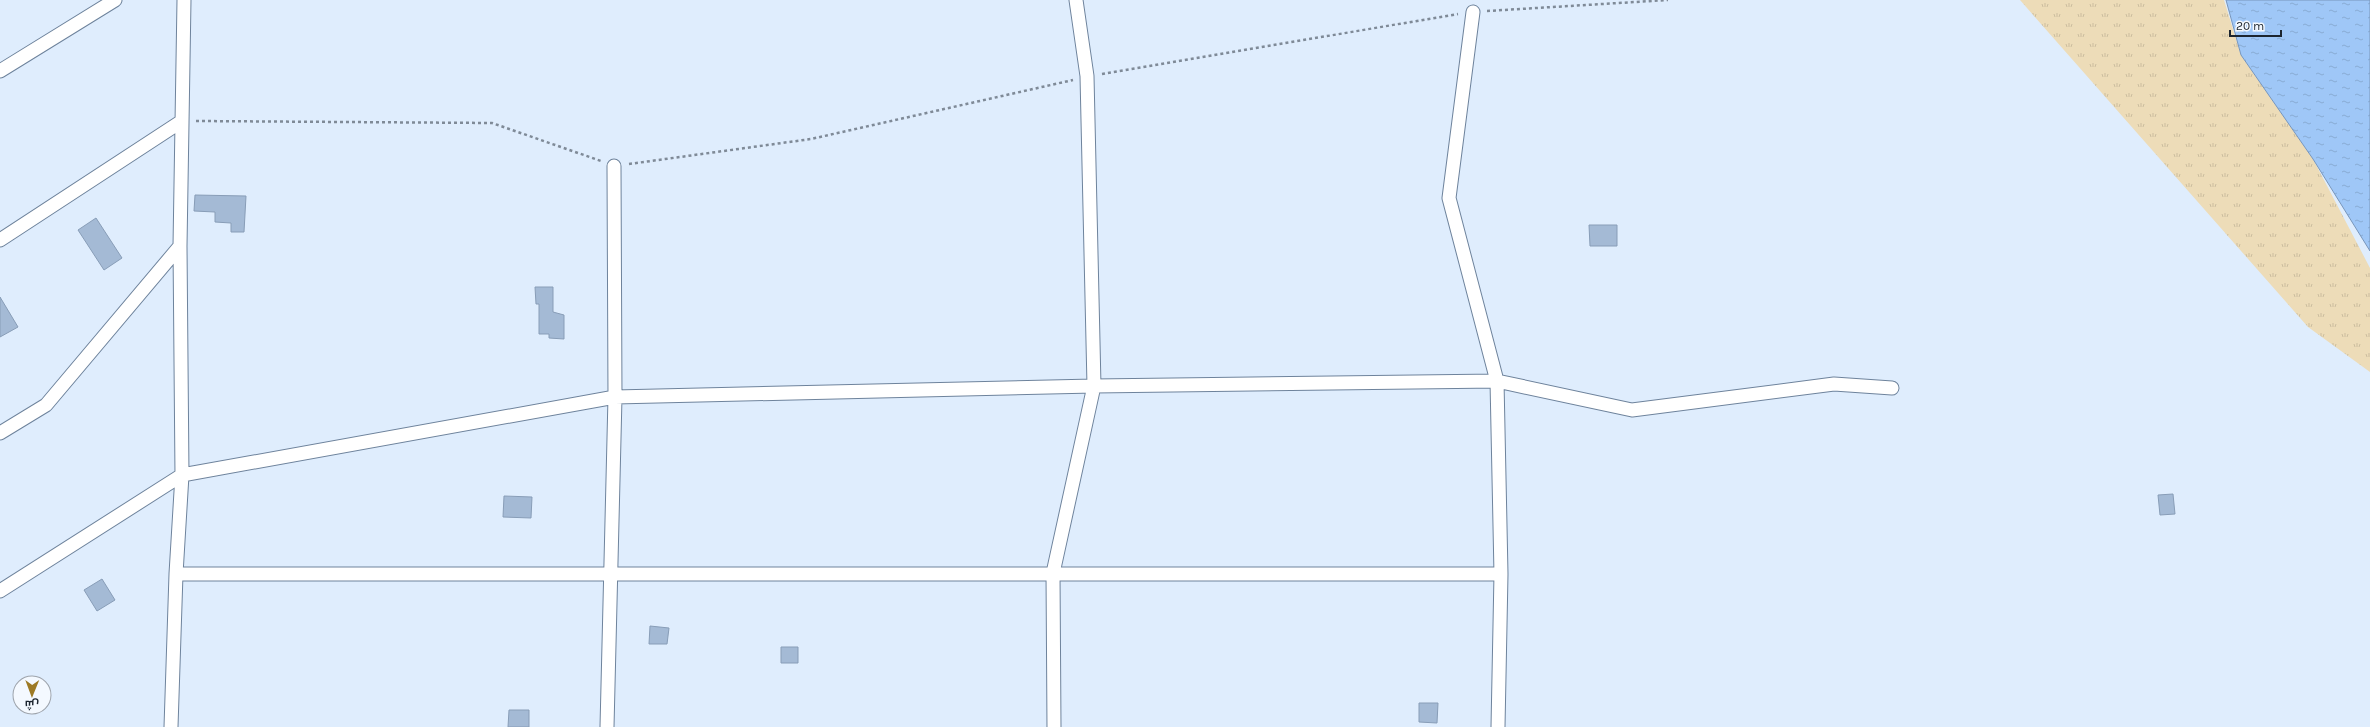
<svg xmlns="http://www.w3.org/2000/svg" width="2370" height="727" viewBox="0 0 2370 727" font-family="Karla,Cairo,sans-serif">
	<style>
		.grass { fill: url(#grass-tufts) }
		.water { fill: url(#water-ripples); stroke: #7896bb }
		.building { fill: #a4bad5; stroke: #889db7 }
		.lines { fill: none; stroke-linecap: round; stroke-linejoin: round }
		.minor-casing { stroke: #6e839c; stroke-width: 15 }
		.path { stroke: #7f8a97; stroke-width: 2.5; stroke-dasharray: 3 3; stroke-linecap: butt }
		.minor { stroke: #fff; stroke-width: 13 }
	</style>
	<defs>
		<pattern id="grass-tufts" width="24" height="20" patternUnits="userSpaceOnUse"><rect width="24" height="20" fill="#eddcb8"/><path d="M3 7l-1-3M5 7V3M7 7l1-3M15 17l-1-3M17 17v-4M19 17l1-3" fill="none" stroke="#cbbd9e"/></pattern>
		<pattern id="water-ripples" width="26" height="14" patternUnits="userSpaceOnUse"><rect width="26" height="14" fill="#9fc7f7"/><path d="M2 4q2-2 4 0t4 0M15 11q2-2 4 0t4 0" fill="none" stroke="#88abd4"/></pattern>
	</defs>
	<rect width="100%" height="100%" fill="#dfedfd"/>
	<path class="grass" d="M2020,0H2224L2241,55L2313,159L2370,268V372L2308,327Z"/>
	<path class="water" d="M2226,0H2370V251L2313,159L2241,55Z"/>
	<path class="building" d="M195,195L246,196L244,232H231V223L215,222V212L194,211Z
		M96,218L122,258L104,270L78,230Z
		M1589,225H1617V246H1590Z
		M535,287H553V312L564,315V339L549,338V334H539V304H536Z
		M0,297L18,327L0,337Z
		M2173,494L2175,514L2160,515L2158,495Z
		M504,496L532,497L531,518L503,517Z
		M102,579L115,600L97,611L84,590Z
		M650,626L669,628L667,644H649Z
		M781,647H798V663H781Z
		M1419,703H1438L1437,723L1419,722Z
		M509,710H529V727H508Z"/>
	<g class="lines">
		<defs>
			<path id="minor" d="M1473,12L1449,198L1497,381L1501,574L1498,727
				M0,71L115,0
				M0,240L182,121
				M0,433L46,405L180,246
				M176,574H1501
				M0,591L182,475L615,397L1094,386L1497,381L1632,410L1834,384L1892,388
				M171,727L176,574L182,475L180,246L184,0
				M607,727L615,397L614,166
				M1054,727L1053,573L1094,386L1087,76L1076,0"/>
		</defs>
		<use href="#minor" class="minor-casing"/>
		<path class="path" d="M1487,11L1668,0
			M1102,74L1458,14
			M196,121L492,123L601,161
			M629,164L811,139L1073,80"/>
		<use href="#minor" class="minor"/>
	</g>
	<g transform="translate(32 695) rotate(181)"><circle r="19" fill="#f4f9ff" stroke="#9ea4ac"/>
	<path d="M0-3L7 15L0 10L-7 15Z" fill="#9d7a25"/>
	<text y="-6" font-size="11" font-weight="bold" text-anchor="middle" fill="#1c252f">ش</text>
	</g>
	<path d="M2230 30v6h51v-6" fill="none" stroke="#1c252f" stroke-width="2"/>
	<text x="2236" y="30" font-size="12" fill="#1c252f" stroke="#f4f9ff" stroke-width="3" paint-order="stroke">20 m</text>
</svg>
